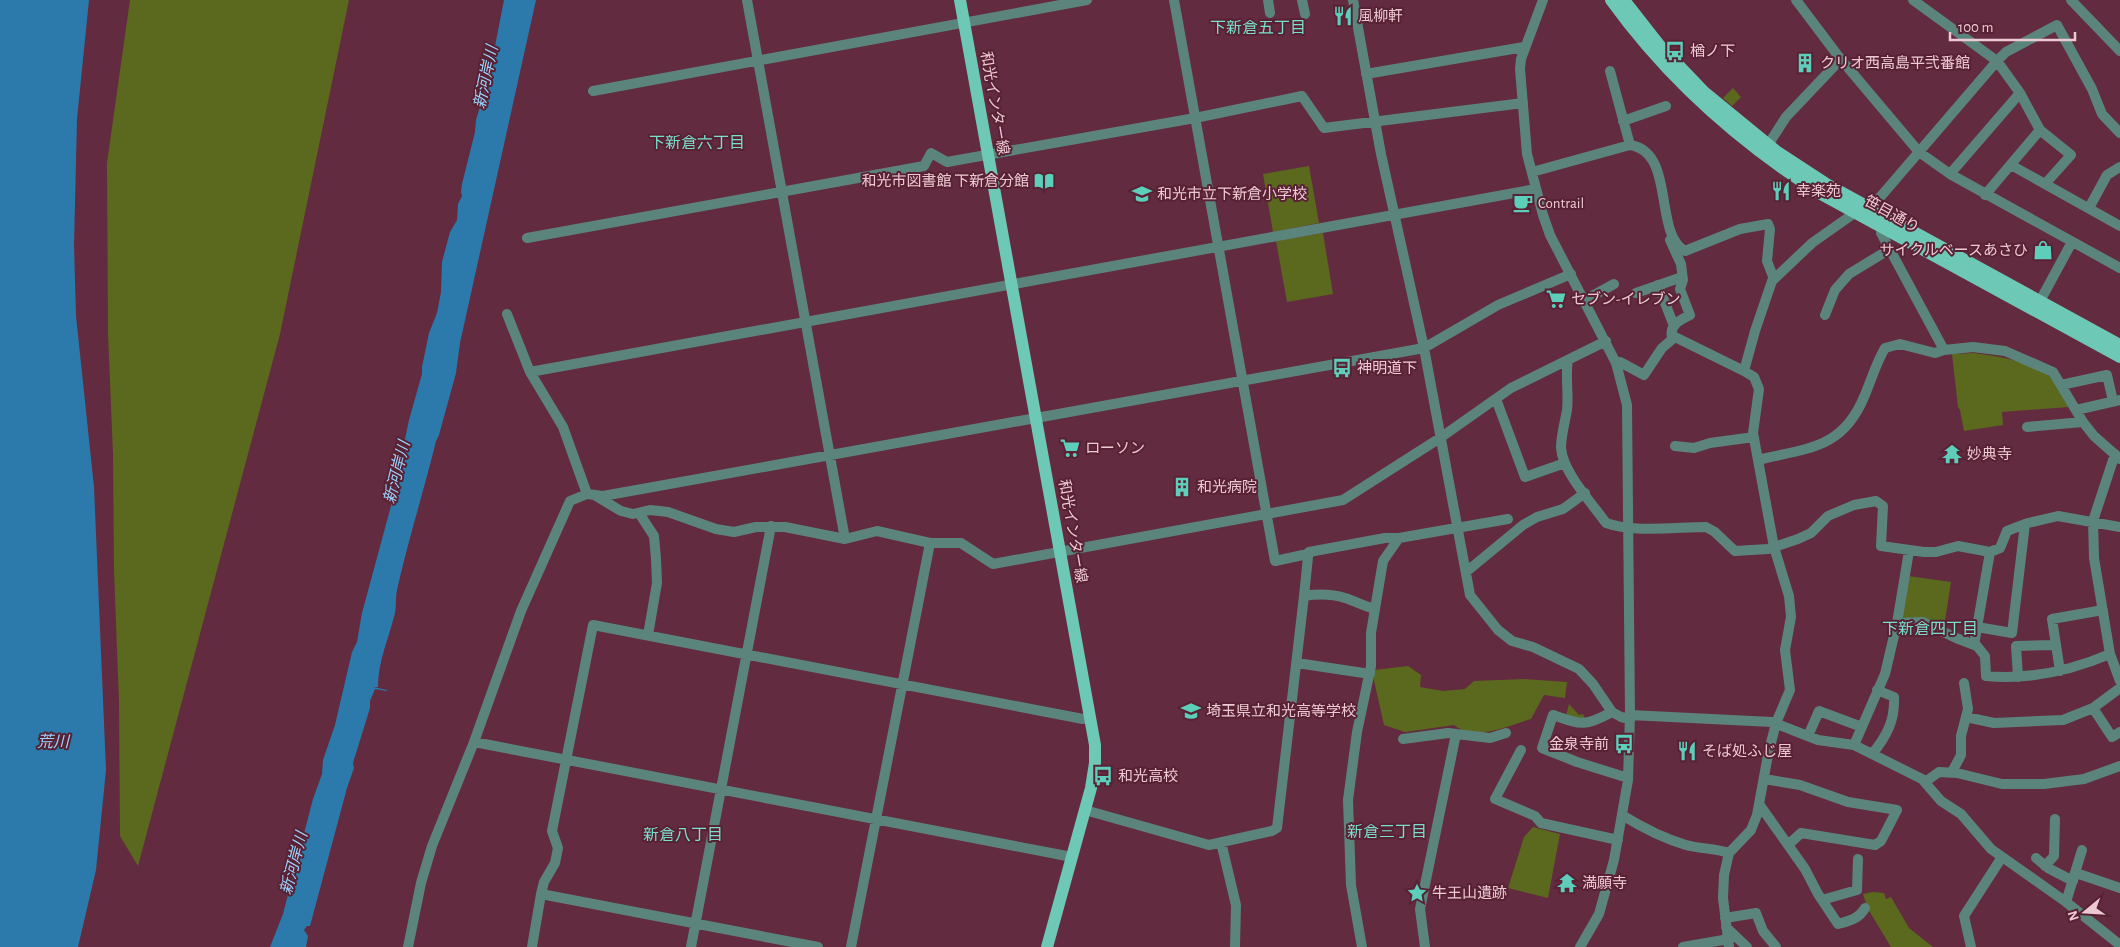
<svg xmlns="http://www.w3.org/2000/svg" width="2120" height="947" viewBox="0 0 2120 947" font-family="'Alegreya Sans','Noto Sans JP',sans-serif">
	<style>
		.green { fill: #5a691d }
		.water { fill: #2b7aab }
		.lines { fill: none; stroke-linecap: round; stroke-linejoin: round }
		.minor { stroke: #5b857c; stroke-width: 10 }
		.major { stroke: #6dc8b6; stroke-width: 12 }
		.labels { text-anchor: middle; stroke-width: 4; stroke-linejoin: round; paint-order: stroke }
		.poi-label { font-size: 15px; fill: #edc9d3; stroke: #582134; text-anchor: start }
		.street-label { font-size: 15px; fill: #edc9d3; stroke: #582134 }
		.neighbourhood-label { font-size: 16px; fill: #79dfcc; stroke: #582134 }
		.water-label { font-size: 16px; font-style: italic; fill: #9ad3fc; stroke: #582134 }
	</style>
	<rect width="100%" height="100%" fill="#632b3f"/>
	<path class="green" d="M130,0H349L280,334L138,866L120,836L119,702L114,569L113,454L108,333L107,163Z
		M1733,88L1741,97L1732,106L1723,98Z
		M1309,166L1319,223L1273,232L1263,174Z
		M1323,233L1333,294L1287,302L1276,241Z
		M1974,353C1998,356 2035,362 2054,380C2060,387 2064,399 2069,407L2002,412L2003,425L1964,431L1960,410L1958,407L1952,354Z
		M1908,576L1951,582L1944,627C1937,623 1930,618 1921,618C1914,618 1907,620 1900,616Z
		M1408,666L1421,675L1420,687L1443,691L1465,689L1474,681L1524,679L1567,682L1565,698L1544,695L1531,719C1507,726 1476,742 1454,725L1405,732L1384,725L1373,676L1374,670Z
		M1569,704L1579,715L1583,714L1586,721L1566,716Z
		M1533,827L1560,834L1548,898L1508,888L1524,837Z
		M1873,892L1884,893L1886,899L1891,897L1909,928L1933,947H1891L1868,909L1863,894Z"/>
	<path class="water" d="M0,0H89L77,119L74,245L76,316L94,487L106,770L96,870L78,947H0Z
		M504,0H536L460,343L456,373L439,435L436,441C424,491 408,540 397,590C395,599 397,608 394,617C388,640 378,662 378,687H373L387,690V691L375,689L370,701V708L353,763L354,768L347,788L310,926H307L304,930L308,936L306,947H270L283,914L313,799L322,774L323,760L335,725L352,652L357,642L362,613L391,506L409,420L422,374V367L429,333L437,313L441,292L442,262L450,232L457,220L458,204L462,196L461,192L462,184L475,132L476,120L489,77Z"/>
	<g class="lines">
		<path class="minor" d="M747,0L845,539
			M1268,0L1270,13
			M1302,0L1305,14
			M1353,0L1381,154L1424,348L1470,595L1498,630L1512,641L1533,647L1579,669L1593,684L1612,712L1621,717L1630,719
			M1543,0L1521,59L1520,69L1527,154L1543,215L1550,235L1616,363L1627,405L1630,715L1628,780L1614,860L1599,914L1580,947
			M1796,0L1839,57L1919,152L1950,174L2120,268
			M1913,0L1997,61L2020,93L2040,130L1985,195
			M2071,0L2120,51
			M1610,71L1630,145
			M1366,74L1524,47
			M593,91L1087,0
			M1623,121L1666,106
			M2040,130L2071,155L2045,184
			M1768,145L1786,117L1841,59
			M2011,165L2120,226
			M1532,172L1630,145C1676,152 1653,233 1685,251L1740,229L1768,224L1770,229L1767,261L1774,279
			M1950,174L2020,93
			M2089,208L2107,175L2120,167
			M1870,209L1997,61L2006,52L2057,25L2092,89L2102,114L2120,133
			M1884,228L1881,233L1944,350
			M527,238L924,166L931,153L947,162L1195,118L1302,96L1324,128L1523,103
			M1670,240L1681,264L1683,280L1680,289L1690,315C1680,320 1669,325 1672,338
			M1658,285L1674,326
			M1636,293L1682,277
			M1585,300L1614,284
			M2040,301L2072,242
			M507,314L530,372L563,427L587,494
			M1825,315L1835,290L1849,274L1890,249
			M1568,360C1565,377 1569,393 1567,410C1565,422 1561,435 1561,448C1563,473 1592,503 1606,523C1634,533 1676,527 1706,527L1715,532L1735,551L1768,549L1798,539L1811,533L1828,516L1854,505L1876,501L1883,506L1881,546L1924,552H1936L1958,546L1990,552L2000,548L2007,531L2028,523L2058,516L2120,527
			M1616,363L1620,362L1644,375L1662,348L1675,337L1744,371L1754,377L1759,389L1753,433L1774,547L1789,596L1791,617L1785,650L1790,690L1776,723L1768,755L1757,815L1751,830L1729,853L1724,875L1723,898L1729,947
			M1744,371L1755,331L1772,281L1812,243L1856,212
			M530,372L1536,189
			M2061,385L2107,375L2113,401
			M1496,399L1525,477L1565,463
			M2076,410L2120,400
			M2027,427L2083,422
			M1675,446L1694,448L1710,443L1754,437
			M2115,454L2093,521L2094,558L2110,654L2120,681
			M1758,460C1806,448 1842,450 1864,397C1871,381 1876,363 1885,348L1900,344L1935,353L1944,350L1973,347L2005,351L2053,372L2083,422L2094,436L2120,459
			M596,496L621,511L633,514L650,510L668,512L716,529L734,532L756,527H785L845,539L877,531L930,543H961L993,564L1343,500L1440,438L1511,388L1606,341
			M639,513L654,536L656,559L657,583L648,635
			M1306,555L1309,552L1385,538H1399
			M1466,572L1523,525L1537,517L1563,509L1585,493
			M1304,596C1317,594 1332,594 1345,598C1355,601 1364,606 1375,609
			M1897,623L1923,622L1956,638L1977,646L1985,656L1986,676C2029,680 2070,671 2110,654
			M1977,627L2012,633L2025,524
			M1974,645L1990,552
			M1297,663L1370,674
			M2060,671L2052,619L2103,610
			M2018,677L2016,646L2056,645
			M2093,708L2112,737L2120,732
			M1612,712C1584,727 1582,725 1553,715L1542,748L1577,762L1628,778
			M1630,715L1772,722L1818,740L1854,745L1922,779L1941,801L1961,814L1991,849L2066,902L2120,945
			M1966,717L1994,723L2063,720L2093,708L2120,688
			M1808,736L1819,711L1862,727
			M1403,739L1448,733L1490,738L1506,733
			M474,742L1072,857
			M1854,745L1885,674L1897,623L1909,551
			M1521,750L1495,799L1535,816L1541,823L1618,840
			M1872,754C1887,736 1895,720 1894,697L1877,690
			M1952,772L1961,755V736L1968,709L1964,683
			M1764,779L1800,785L1848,802L1897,810L1881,841L1875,845L1801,833L1788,845
			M1925,782L1939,772L1957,773L2002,784H2044L2084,779L2120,766
			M1759,804L1805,869L1818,894L1838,924C1849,921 1859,919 1865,908
			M1085,810L1209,845L1272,831L1277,828L1304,596L1308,557L1303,555L1275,561L1174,0
			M1622,815C1643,828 1662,838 1686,845C1700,849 1715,848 1729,853
			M1221,842L1236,905L1235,947
			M2036,858L2048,868L2073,881
			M2045,866L2054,856L2055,819
			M2076,873L2120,888
			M541,894L818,947
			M1822,900L1857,890L1858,859
			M2066,902L2082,850
			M1725,918L1756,913L1763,931L1776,947
			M1726,927L1747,947
			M408,947L421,883L432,846L474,742L521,611L570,501L587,494L603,496L1424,348L1498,305L1571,274
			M532,947L541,894L544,882L555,863L558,848L552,831L593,625L1083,719L1091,718
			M691,947L771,526
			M851,947L930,543
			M1362,947L1351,885L1348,800L1357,732L1371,666V633L1383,561L1399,538L1508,519
			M1425,947L1420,909L1456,734
			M1683,947L1729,939
			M1971,947L1964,916L2002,857"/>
		<path class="major" d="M960,0L1095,745V763L1091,788L1047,947
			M1611,0C1668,79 1739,142 1821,194L2120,357
			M1624,0L1660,46L1704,92L1776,151L1828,185L2120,345"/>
	</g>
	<defs>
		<symbol id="restaurant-bare" viewBox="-9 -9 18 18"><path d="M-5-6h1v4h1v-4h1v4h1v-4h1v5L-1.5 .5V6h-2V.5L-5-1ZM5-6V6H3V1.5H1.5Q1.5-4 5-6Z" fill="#5cceba" stroke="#582134" stroke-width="2.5" paint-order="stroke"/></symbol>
		<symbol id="bus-bare" viewBox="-9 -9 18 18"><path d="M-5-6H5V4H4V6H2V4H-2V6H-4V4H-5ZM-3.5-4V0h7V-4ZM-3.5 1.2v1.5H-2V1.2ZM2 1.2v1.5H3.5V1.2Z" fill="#5cceba" stroke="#582134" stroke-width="2.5" paint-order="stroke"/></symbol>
		<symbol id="building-bare" viewBox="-9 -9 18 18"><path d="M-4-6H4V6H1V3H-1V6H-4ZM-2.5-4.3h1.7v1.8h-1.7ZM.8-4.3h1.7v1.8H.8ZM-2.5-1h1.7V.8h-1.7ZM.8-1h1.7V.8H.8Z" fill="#5cceba" stroke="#582134" stroke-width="2.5" paint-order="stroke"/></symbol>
		<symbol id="library-bare" viewBox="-9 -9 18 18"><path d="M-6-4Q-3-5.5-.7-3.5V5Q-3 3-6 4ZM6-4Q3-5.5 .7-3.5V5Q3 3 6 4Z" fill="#5cceba" stroke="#582134" stroke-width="2.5" paint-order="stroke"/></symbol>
		<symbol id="school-bare" viewBox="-9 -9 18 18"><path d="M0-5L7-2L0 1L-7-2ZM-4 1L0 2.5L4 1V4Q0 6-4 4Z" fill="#5cceba" stroke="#582134" stroke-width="2.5" paint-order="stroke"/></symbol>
		<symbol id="cafe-bare" viewBox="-9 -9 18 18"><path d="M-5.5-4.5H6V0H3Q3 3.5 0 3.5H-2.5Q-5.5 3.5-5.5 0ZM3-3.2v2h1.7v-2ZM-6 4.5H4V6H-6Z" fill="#5cceba" stroke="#582134" stroke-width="2.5" paint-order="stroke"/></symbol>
		<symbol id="shop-bare" viewBox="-9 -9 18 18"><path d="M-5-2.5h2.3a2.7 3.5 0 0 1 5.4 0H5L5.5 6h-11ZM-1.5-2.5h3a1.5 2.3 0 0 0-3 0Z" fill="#5cceba" stroke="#582134" stroke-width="2.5" paint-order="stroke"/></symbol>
		<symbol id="supermarket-bare" viewBox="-9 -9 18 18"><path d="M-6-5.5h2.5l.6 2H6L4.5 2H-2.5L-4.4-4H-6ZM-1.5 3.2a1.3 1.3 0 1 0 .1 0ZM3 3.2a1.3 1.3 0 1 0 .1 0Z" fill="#5cceba" stroke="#582134" stroke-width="2.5" paint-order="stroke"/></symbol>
		<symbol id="temple-bare" viewBox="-9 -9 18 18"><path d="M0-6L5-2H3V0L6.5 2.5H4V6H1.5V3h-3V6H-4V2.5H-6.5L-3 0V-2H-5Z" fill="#5cceba" stroke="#582134" stroke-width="2.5" paint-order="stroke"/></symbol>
		<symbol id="sight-bare" viewBox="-9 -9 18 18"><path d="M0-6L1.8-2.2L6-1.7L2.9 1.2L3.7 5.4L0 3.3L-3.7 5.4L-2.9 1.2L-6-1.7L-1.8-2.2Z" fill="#5cceba" stroke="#582134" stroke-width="2.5" paint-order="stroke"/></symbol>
	</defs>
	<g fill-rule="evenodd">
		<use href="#restaurant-bare" x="1329" y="2" width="28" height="28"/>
		<use href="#bus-bare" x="1661" y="37" width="28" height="28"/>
		<use href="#building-bare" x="1791" y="49" width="28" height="28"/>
		<use href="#library-bare" x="1030" y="167" width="28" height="28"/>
		<use href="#restaurant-bare" x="1767" y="177" width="28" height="28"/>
		<use href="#school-bare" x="1128" y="180" width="28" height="28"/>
		<use href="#cafe-bare" x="1509" y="189" width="28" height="28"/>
		<use href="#shop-bare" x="2029" y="236" width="28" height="28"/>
		<use href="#supermarket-bare" x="1542" y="285" width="28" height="28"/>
		<use href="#bus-bare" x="1328" y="354" width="28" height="28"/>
		<use href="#supermarket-bare" x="1056" y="434" width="28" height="28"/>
		<use href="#temple-bare" x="1938" y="440" width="28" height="28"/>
		<use href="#building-bare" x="1168" y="473" width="28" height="28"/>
		<use href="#school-bare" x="1177" y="697" width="28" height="28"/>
		<use href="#bus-bare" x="1610" y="730" width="28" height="28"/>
		<use href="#restaurant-bare" x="1673" y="737" width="28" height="28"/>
		<use href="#bus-bare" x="1089" y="762" width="28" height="28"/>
		<use href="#temple-bare" x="1553" y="869" width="28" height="28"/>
		<use href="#sight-bare" x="1403" y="879" width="28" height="28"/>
	</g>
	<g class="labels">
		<g class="poi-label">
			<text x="1358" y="21">風柳軒</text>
			<text x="1690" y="56">楢ノ下</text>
			<text x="1820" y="68">クリオ西高島平弐番館</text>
			<text x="1029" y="186" text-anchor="end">和光市図書館 下新倉分館</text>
			<text x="1796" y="196">幸楽苑</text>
			<text x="1157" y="199">和光市立下新倉小学校</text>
			<text x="1538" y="208">Contrail</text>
			<text x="2028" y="255" text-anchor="end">サイクルベースあさひ</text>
			<text x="1571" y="304">セブン-イレブン</text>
			<text x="1357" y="373">神明道下</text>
			<text x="1085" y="453">ローソン</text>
			<text x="1967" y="459">妙典寺</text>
			<text x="1197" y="492">和光病院</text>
			<text x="1206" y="716">埼玉県立和光高等学校</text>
			<text x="1609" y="749" text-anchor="end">金泉寺前</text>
			<text x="1702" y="756">そば処ふじ屋</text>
			<text x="1118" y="781">和光高校</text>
			<text x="1582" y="888">満願寺</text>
			<text x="1432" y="898">牛王山遺跡</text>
		</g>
		<g class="street-label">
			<text transform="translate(995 103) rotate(80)" y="5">和光インター線</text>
			<text transform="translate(1892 214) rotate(29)" y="5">笹目通り</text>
			<text transform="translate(1073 531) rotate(80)" y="5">和光インター線</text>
		</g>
		<g class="neighbourhood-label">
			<text x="1258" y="33">下新倉五丁目</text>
			<text x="697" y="148">下新倉六丁目</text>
			<text x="1930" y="634">下新倉四丁目</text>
			<text x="1387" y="837">新倉三丁目</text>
			<text x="683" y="840">新倉八丁目</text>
		</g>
		<g class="water-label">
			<text transform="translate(485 77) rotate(-78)" y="6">新河岸川</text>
			<text transform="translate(396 472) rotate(-76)" y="6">新河岸川</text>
			<text x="53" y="747">荒川</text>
			<text transform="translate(293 863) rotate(-75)" y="6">新河岸川</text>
		</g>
	</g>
	<g transform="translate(2085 912) rotate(252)" stroke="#582134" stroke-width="4" paint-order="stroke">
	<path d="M0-4L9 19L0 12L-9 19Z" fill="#edc9d3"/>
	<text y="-8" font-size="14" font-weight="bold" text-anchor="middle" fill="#edc9d3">N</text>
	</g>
	<path d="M1950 32v8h125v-8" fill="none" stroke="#edc9d3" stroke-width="2.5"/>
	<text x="1958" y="32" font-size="15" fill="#edc9d3" stroke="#582134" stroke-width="4" paint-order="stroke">100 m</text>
</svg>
